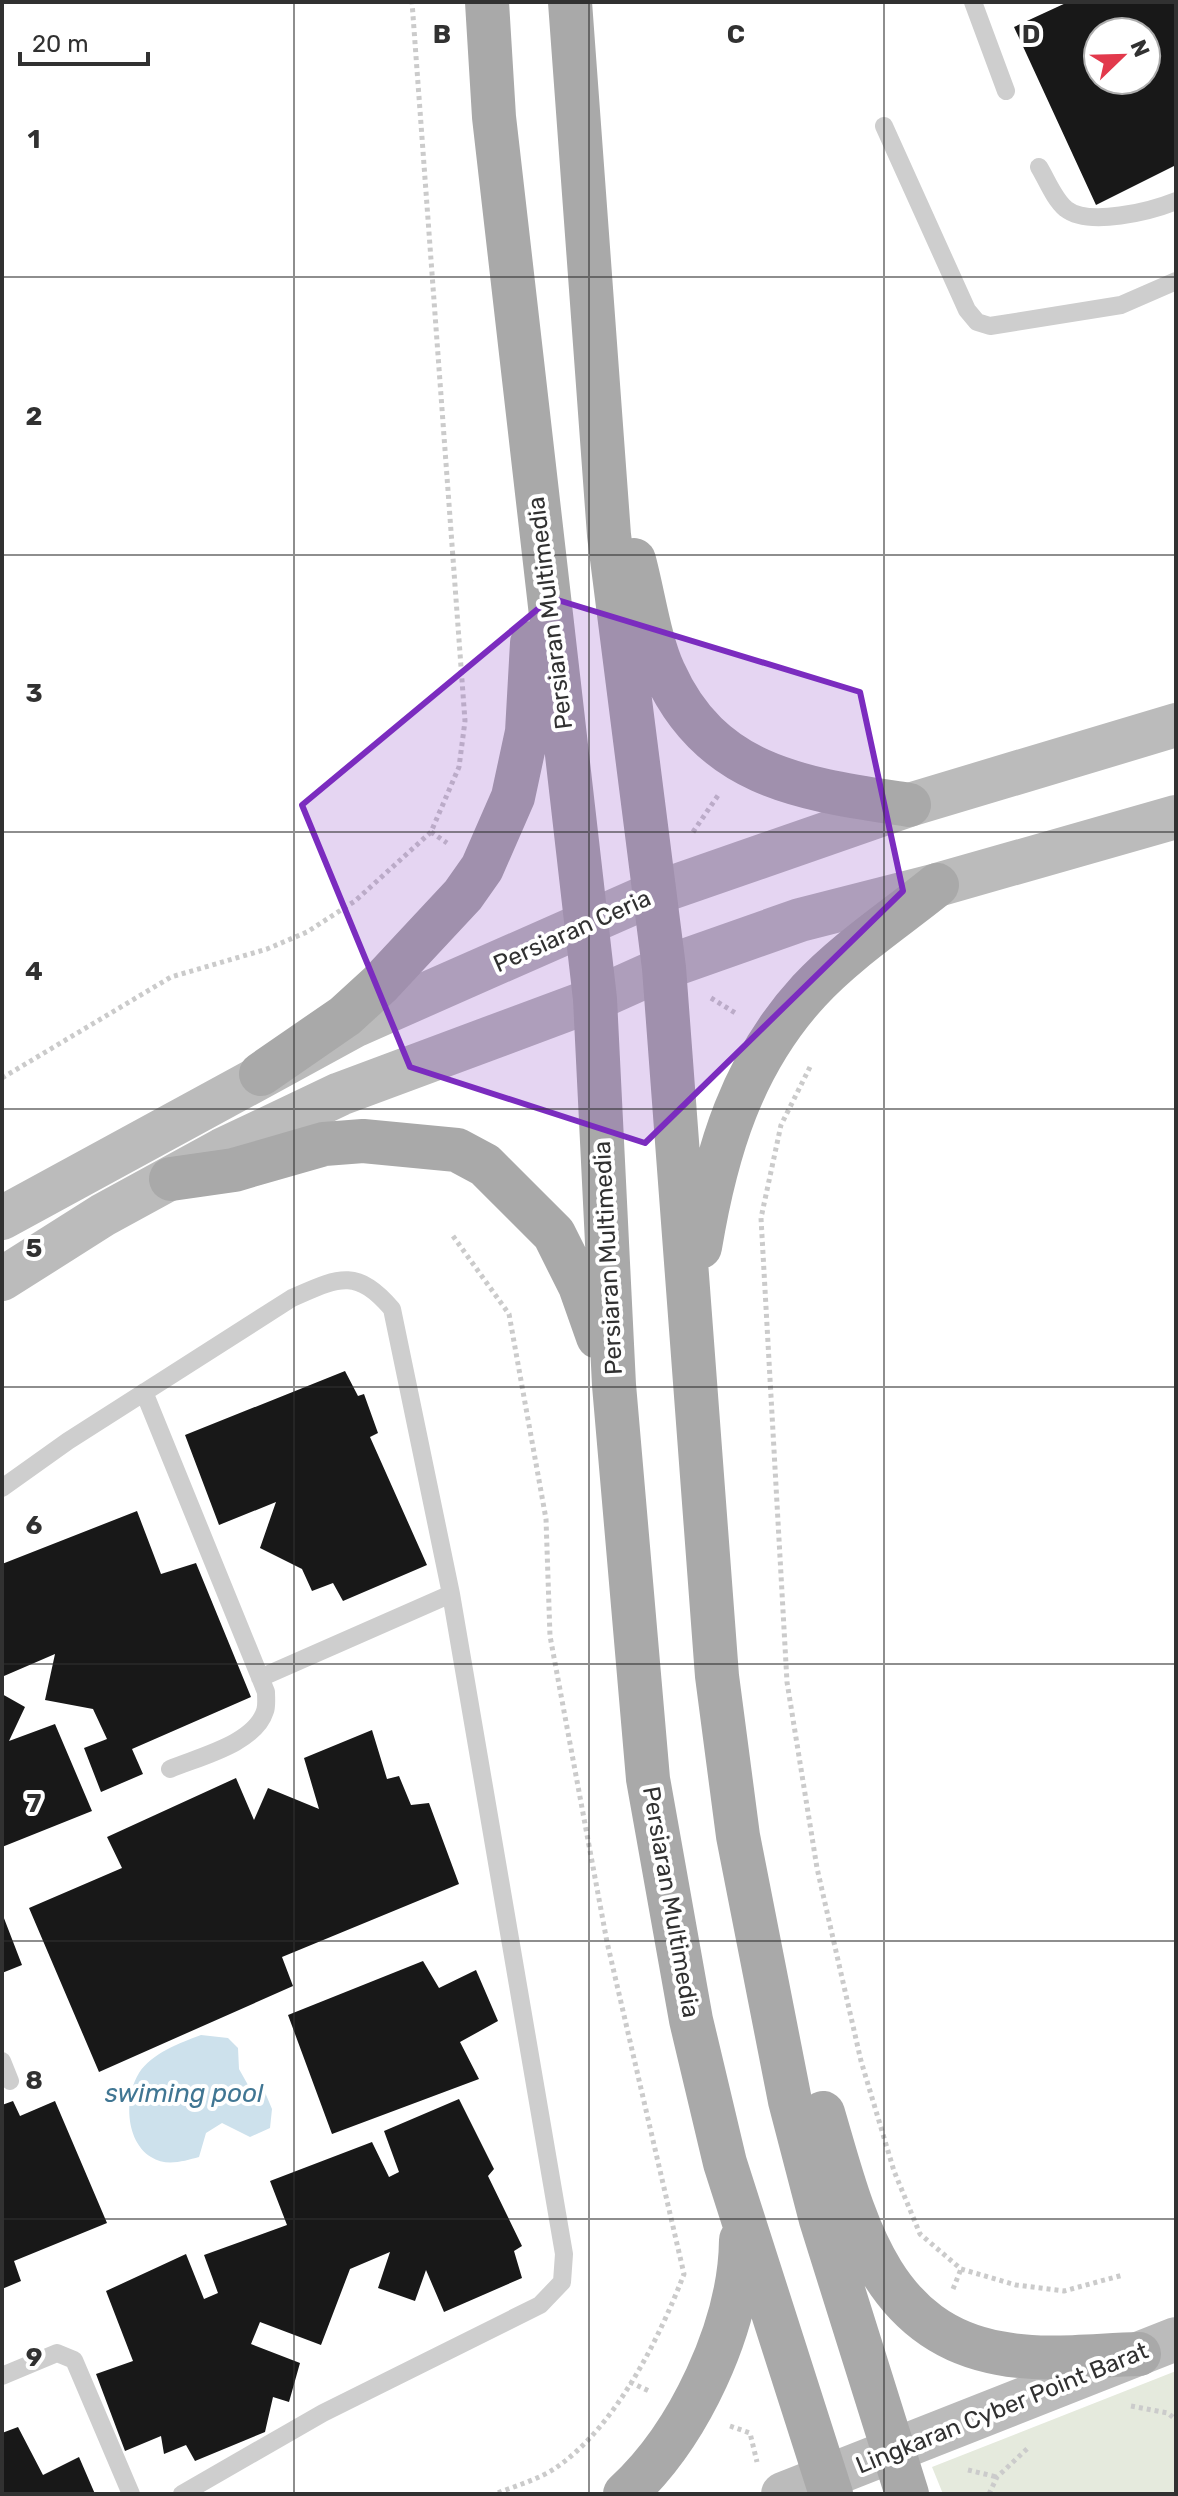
<svg xmlns="http://www.w3.org/2000/svg" width="1178" height="2496" viewBox="0 0 1178 2496" font-family="Rubik,sans-serif">
	<style>
		.green { fill: #e5eadd }
		.water { fill: #cde1ec }
		.building { fill: #181818; fill-rule: evenodd }
		.lines { fill: none; stroke-linecap: round; stroke-linejoin: round }
		.path { stroke: #cbcbcb; stroke-width: 5; stroke-dasharray: 4 4; stroke-linecap: butt }
		.lane { stroke: #cecece; stroke-width: 18 }
		.secondary { stroke: #bbb; stroke-width: 44 }
		.primary { stroke: #a9a9a9; stroke-width: 44 }
		.marked { fill: #7b2cbf; fill-opacity: 0.2; stroke: #7b2cbf; stroke-width: 6; stroke-linejoin: round }
		.grid { fill: none; stroke: #313131; stroke-width: 2; stroke-opacity: 0.55 }
		.labels { text-anchor: middle; stroke-width: 8; stroke-linejoin: round; paint-order: stroke }
		.street-label { font-size: 24px; fill: #313131; stroke: #fff }
		.water-label { font-size: 26px; font-style: italic; fill: #407693; stroke: #fff }
		.grid-label { font-size: 26px; text-anchor: middle; font-weight: bold; fill: #313131; stroke: #fff; stroke-width: 8; stroke-linejoin: round; paint-order: stroke }
	</style>
	<rect width="100%" height="100%" fill="#fff"/>
	<path class="green" d="M1176,2371V2494H943L932,2467Z"/>
	<path class="water" d="M201,2035L228,2038L238,2048L239,2069L248,2085L264,2090L272,2109L270,2128L250,2137L222,2123L206,2133L199,2157C184,2161 166,2167 151,2157C125,2141 124,2097 139,2073C152,2053 180,2043 201,2035Z"/>
	<path class="building" d="M1068,2H1176V165L1096,205L1014,27ZM1098,32H1146V80H1098Z
		M345,1371L358,1396L364,1394L378,1433L370,1437L427,1565L343,1601L333,1583L312,1591L302,1569L260,1548L276,1502L219,1525L185,1435Z
		M137,1511L161,1574L196,1563L251,1697L132,1749L143,1774L101,1792L84,1748L107,1739L93,1709L45,1700L55,1654L4,1676L2,1564Z
		M2,1694L25,1707L9,1741L55,1724L92,1811L2,1847Z
		M372,1730L387,1779L399,1776L411,1805L429,1803L459,1884L282,1957L293,1986L99,2072L29,1908L122,1868L107,1837L236,1778L254,1820L268,1788L319,1809L304,1758Z
		M2,1913L22,1965L2,1973Z
		M423,1961L439,1988L476,1970L498,2021L460,2042L479,2079L332,2134L288,2015Z
		M459,2099L494,2169L488,2176L522,2246L514,2251L522,2278L444,2312L426,2270L415,2301L378,2288L390,2252L350,2269L321,2345L260,2322L251,2344L300,2363L289,2402L273,2397L265,2432L195,2461L186,2445L164,2454L161,2436L125,2451L96,2374L133,2361L106,2291L186,2254L204,2299L218,2293L204,2255L287,2225L270,2181L372,2142L389,2177L399,2172L384,2131Z
		M13,2101L20,2116L55,2101L107,2223L14,2261L21,2281L2,2289V2105Z
		M18,2427L43,2475L79,2457L95,2494H2V2433Z"/>
	<g class="lines">
		<path class="path" d="M431,832L447,843
			M693,832L719,794
			M711,998L737,1014
			M810,1067L781,1125L761,1218L787,1682L817,1868L861,2061L894,2171L920,2234L961,2269L1016,2285L1064,2291L1123,2275
			M2,1078L171,977L267,949L307,932L355,901L431,832L459,767L465,721L412,2
			M453,1236L509,1314L546,1519L550,1636L607,1942L684,2274C659,2339 616,2426 557,2467C540,2479 515,2486 495,2494
			M953,2289L961,2269
			M630,2382L651,2392
			M1131,2406L1168,2413L1176,2420
			M730,2426L750,2433L757,2462
			M968,2470L997,2477
			M989,2494L997,2477L1029,2447"/>
		<path class="lane" d="M973,2L1006,91
			M884,126L967,310L977,322L990,326L1121,305L1176,281
			M1039,167C1047,180 1054,199 1066,209C1089,227 1151,211 1176,201
			M144,1392L266,1692C266,1698 267,1706 265,1711C255,1744 198,1757 170,1769
			M2,1488L68,1441L292,1298C338,1278 356,1267 392,1309L451,1594L564,2254L562,2282L540,2305L323,2413L182,2494
			M260,1678L451,1594
			M2,2061L10,2081
			M2,2376L57,2353L74,2360L131,2494"/>
		<path class="secondary" d="M2,1218L356,1025L653,894L909,805L1176,725
			M2,1279L103,1215L222,1150L340,1094L595,999L664,968L800,920L937,885L1176,817
			M783,2494L1176,2339"/>
		<path class="primary" d="M487,2L494,117L595,999L614,1385L648,1779L691,2020L725,2163L831,2494
			M570,2L609,535L664,968L717,1676L738,1836L790,2101L821,2220L907,2494
			M634,560C643,593 650,643 664,672C712,779 805,789 909,805
			M261,1074L345,1016L380,984L463,895L482,868L513,797L527,732L532,643
			M171,1179L234,1170L324,1144L363,1141L457,1150L485,1165L554,1234L580,1286L598,1337
			M700,1247C716,1151 742,1064 809,991C846,951 895,919 937,885
			M823,2113C853,2214 877,2331 999,2353C1044,2362 1094,2355 1139,2354
			M625,2494C689,2435 740,2327 741,2240"/>
	</g>
	<path class="marked" d="M551,598L860,692L903,891L645,1143L410,1067L302,805Z"/>
	<path class="grid" d="M294,2V2494M589,2V2494M884,2V2494M2,277H1176M2,555H1176M2,832H1176M2,1109H1176M2,1387H1176M2,1664H1176M2,1941H1176M2,2219H1176"/>
	<g class="labels">
		<g class="street-label">
			<text transform="translate(550 613) rotate(-97)" y="8">Persiaran Multimedia</text>
			<text transform="translate(572 931) rotate(-24)" y="8">Persiaran Ceria</text>
			<text transform="translate(608 1258) rotate(-93)" y="8">Persiaran Multimedia</text>
			<text transform="translate(671 1902) rotate(80)" y="8">Persiaran Multimedia</text>
			<text transform="translate(1002 2408) rotate(-22)" y="8">Lingkaran Cyber Point Barat</text>
		</g>
		<g class="water-label">
			<text x="184" y="2102">swiming pool</text>
		</g>
	</g>
	<g class="grid-label">
		<text x="442" y="43">B</text>
		<text x="736" y="43">C</text>
		<text x="1031" y="43">D</text>
		<text x="34" y="148">1</text>
		<text x="34" y="425">2</text>
		<text x="34" y="702">3</text>
		<text x="34" y="980">4</text>
		<text x="34" y="1257">5</text>
		<text x="34" y="1534">6</text>
		<text x="34" y="1812">7</text>
		<text x="34" y="2089">8</text>
		<text x="34" y="2366">9</text>
	</g>
	<rect width="1178" height="2496" fill="none" stroke="#313131" stroke-width="8"/>
	<g transform="translate(1122 56) rotate(67)"><circle r="38" fill="#ffffff" stroke="#adadad" stroke-width="2"/>
	<path d="M0-6L14 30L0 20L-14 30Z" fill="#e2394c"/>
	<text y="-12" font-size="22" font-weight="bold" text-anchor="middle" fill="#313131">N</text>
	</g>
	<path d="M20 52v12h128v-12" fill="none" stroke="#313131" stroke-width="4"/>
	<text x="32" y="52" font-size="24" fill="#313131" stroke="#ffffff" stroke-width="6" paint-order="stroke">20 m</text>
</svg>
